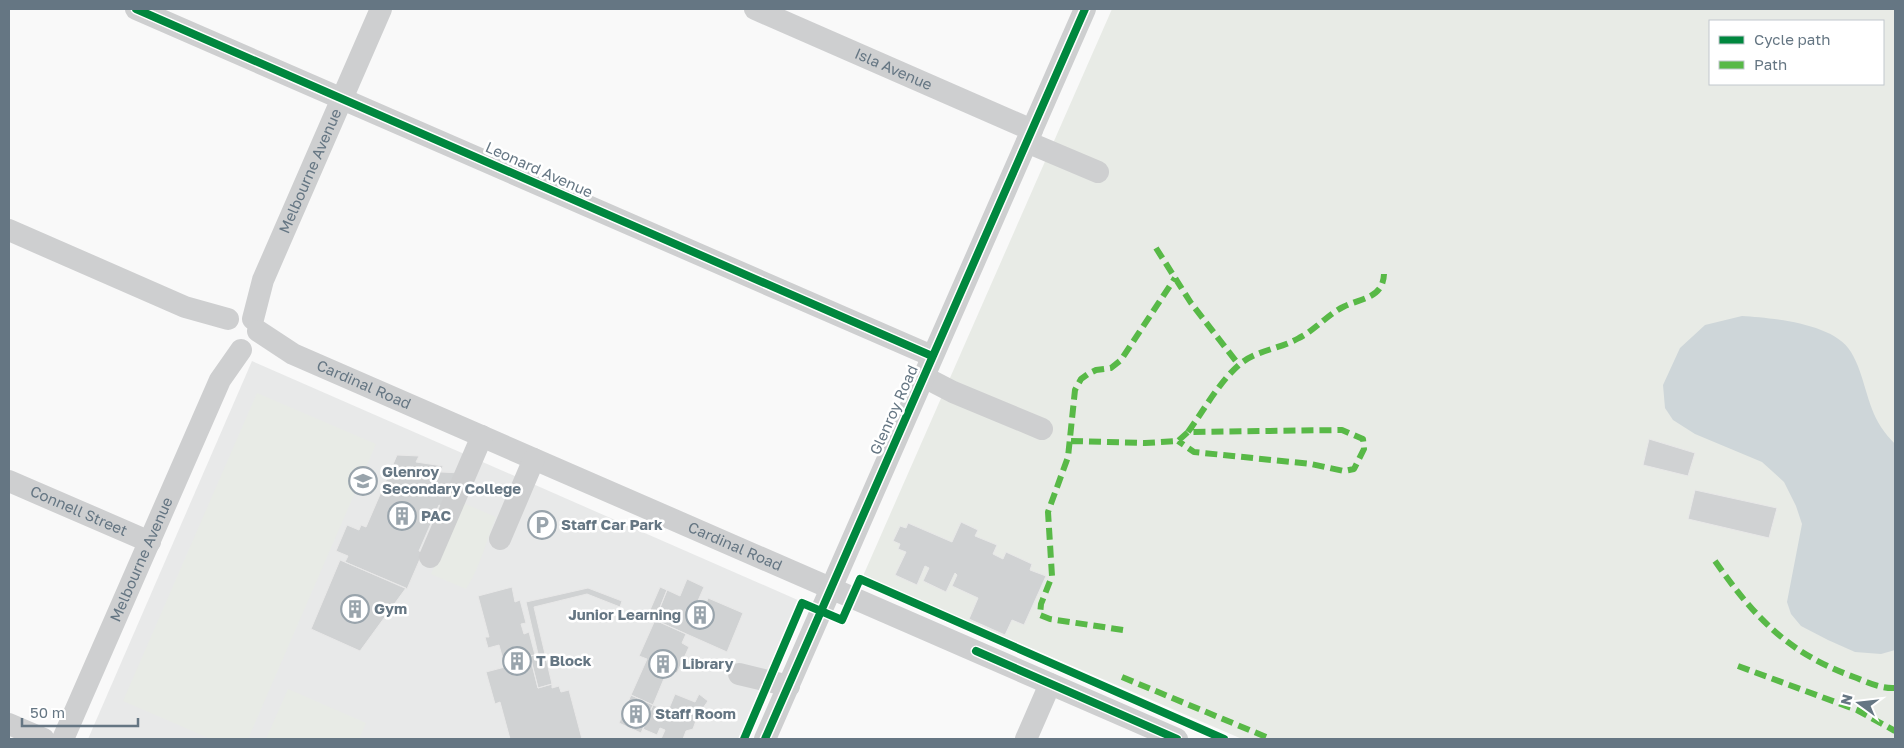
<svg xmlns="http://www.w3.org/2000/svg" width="1904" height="748" viewBox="0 0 1904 748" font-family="'Golos Text',sans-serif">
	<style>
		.built { fill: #e8e9e9 }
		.green { fill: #e8ebe6; fill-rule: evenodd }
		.water { fill: #ced6d9 }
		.building { fill: #d0d2d3; stroke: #e8e8e8 }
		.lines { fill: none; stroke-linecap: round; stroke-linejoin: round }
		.minor { stroke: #cecfd0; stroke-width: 22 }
		.quiet { stroke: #58b947; stroke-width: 6; stroke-dasharray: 12 6; stroke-linecap: butt }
		.cycleway-casing { stroke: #fff; stroke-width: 11 }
		.cycleway { stroke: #00873e; stroke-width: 8 }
		.labels { text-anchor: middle; stroke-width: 5; stroke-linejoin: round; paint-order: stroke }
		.street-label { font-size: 15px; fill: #657683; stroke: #fff }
		.poi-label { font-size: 15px; font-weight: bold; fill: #657683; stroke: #fff; text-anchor: start }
	</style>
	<rect width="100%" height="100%" fill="#f9f9f9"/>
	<path class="built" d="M252,361L800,601L739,739H88Z"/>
	<path class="green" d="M1112,9H1895V739H1242L863,576ZM1710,21H1883V84H1710Z
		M257,393L376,444L248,739H211L123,701Z
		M461,502L496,517C486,541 480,568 466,589L431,574Z
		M288,689L366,723L359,739H266Z"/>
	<path class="water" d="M1742,316C1772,318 1834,323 1851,352C1865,375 1866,404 1881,427C1885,433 1890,439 1895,444V650L1881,654L1855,652L1828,640L1801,626L1791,614L1787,602L1802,524L1796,506L1784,482L1762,462L1695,434L1673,420L1665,408L1663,385L1680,348L1705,325Z"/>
	<path class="building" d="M1649,439L1695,453L1688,476L1643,465Z
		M397,455L419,456L416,462L443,466L441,472L461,473L446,508L439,505L419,551L423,552L407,589L345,562L348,556L336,551L347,525L359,530L361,525L366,527Z
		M1695,490L1777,508L1769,538L1688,519Z
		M961,522L978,530L975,536L997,545L993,554L1003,559L1006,552L1032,564L1030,570L1046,576L1024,625L1012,620L1005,635L969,619L978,598L952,586L957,575L955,573L946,592L923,581L929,568L925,566L917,585L895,575L906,552L898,549L900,544L893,541L900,526L906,528L908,523L952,542Z
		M340,560L406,588L360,651L311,629Z
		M687,579L704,587L697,603L705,607L708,598L743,613L727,652L655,620L667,590L680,596Z
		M512,587L515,602L520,600L526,623L521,624L524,634L529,632L535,655L530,656L538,688L552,684V688L559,686L561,692L569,690L582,739H510L500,702L495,704L486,672L505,667L499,645L488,648L485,637H489L478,596Z
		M660,587L667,590L655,620L647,617Z
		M588,588L622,601L620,607L587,594L534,607L552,684L538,688L530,656L538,654L526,602Z
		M655,620L686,634L682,643L689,647L677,673L668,669L653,705L631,695L647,659L639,656Z
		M675,694L695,702L699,694L708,701L698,715L693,729L686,731L683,739H661L665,730L660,728L657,735L643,729L653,705L668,711Z
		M631,695L653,705L641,733L619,723Z"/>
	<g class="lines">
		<g class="minor">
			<path d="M136,9L932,356"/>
			<path id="s1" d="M755,9L1032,130"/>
			<path d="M1027,142L1098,172"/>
			<path d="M9,230L185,307L228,319"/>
			<path id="s2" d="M253,319L263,280L381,9"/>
			<path id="s3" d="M258,331L293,354L1177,739"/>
			<path d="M924,377L953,392L1042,429"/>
			<path id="s4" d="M9,481L150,542"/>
			<path d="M500,539L534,459"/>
			<path d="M430,557L482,436"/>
			<path d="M739,674L789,686"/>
			<path d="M9,724L44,739"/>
			<path id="s5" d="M63,739L220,380L241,350"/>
			<path d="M765,739L1085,9"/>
			<path d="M1026,739L1050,684"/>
		</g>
		<path class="quiet" d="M1156,248L1191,303L1239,365
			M1188,432C1204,410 1219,382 1240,364C1257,350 1280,349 1299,338C1315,330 1327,315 1343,307C1360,298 1383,299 1384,274
			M1071,441L1145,443L1178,441L1188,432L1342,430L1363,439L1364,449L1354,469L1344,471L1311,464L1194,452L1178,441
			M1715,561C1755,618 1788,653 1854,677C1867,682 1881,689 1895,688
			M1123,630L1050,619L1040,615L1041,604L1052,576L1048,512L1068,457L1075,390L1081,379L1088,374L1096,370L1111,368L1121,360L1175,278
			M1738,666L1857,710L1895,731
			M1122,677L1271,739"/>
		<defs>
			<path id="cycleway" d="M136,9L932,356
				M976,651L1177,739
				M744,739L802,603L842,620L860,579L1224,739
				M765,739L1085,9"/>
		</defs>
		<use href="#cycleway" class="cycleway-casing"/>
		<use href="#cycleway" class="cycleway"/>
	</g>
	<defs>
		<symbol id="school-ring" viewBox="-11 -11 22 22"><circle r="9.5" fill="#fff" stroke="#99a4ac" stroke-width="1.5"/><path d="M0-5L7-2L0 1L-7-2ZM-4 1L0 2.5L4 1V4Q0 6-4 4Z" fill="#99a4ac"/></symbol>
		<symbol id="building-ring" viewBox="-11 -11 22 22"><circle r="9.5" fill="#fff" stroke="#99a4ac" stroke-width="1.5"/><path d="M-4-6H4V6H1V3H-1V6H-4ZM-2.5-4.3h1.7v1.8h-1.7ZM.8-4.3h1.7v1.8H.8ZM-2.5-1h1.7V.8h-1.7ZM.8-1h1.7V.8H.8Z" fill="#99a4ac"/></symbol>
		<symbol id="parking-ring" viewBox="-11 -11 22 22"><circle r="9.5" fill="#fff" stroke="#99a4ac" stroke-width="1.5"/><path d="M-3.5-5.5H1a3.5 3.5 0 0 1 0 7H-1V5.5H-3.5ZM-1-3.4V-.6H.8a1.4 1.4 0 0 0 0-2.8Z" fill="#99a4ac"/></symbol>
	</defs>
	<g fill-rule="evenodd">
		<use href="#school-ring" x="347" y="465" width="32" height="32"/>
		<use href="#building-ring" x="386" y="500" width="32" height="32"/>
		<use href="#parking-ring" x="526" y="509" width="32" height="32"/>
		<use href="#building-ring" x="339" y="593" width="32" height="32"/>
		<use href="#building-ring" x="684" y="599" width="32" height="32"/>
		<use href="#building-ring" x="501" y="645" width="32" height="32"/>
		<use href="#building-ring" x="647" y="648" width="32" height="32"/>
		<use href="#building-ring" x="620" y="698" width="32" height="32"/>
	</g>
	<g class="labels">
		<g class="street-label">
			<text dy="5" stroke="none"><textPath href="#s1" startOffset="151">Isla Avenue</textPath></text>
			<text transform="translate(539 170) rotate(24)" y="5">Leonard Avenue</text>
			<text dy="5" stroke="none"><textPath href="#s2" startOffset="159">Melbourne Avenue</textPath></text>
			<text dy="5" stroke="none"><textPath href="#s3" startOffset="119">Cardinal Road</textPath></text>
			<text transform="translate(894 410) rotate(-66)" y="5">Glenroy Road</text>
			<text dy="5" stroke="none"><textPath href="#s4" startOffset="76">Connell Street</textPath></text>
			<text dy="5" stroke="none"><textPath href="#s3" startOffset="524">Cardinal Road</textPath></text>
			<text dy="5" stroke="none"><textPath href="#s5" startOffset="196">Melbourne Avenue</textPath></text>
		</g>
		<g class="poi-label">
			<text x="382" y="477">Glenroy<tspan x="382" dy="17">Secondary College</tspan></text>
			<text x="421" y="521">PAC</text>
			<text x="561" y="530">Staff Car Park</text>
			<text x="374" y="614">Gym</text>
			<text x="681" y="620" text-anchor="end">Junior Learning</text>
			<text x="536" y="666">T Block</text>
			<text x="682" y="669">Library</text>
			<text x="655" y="719">Staff Room</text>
		</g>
	</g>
	<rect width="1904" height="748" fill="none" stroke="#657683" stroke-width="20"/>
	<rect x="1709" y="20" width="175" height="65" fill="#ffffff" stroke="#c1c8cd"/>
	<rect x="1719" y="36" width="25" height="8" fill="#00873e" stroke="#c1c8cd"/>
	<text x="1754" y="45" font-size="15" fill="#657683">Cycle path</text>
	<rect x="1719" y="61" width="25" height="8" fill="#58b947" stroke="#c1c8cd"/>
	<text x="1754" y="70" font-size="15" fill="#657683">Path</text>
	<g transform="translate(1859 703) rotate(285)" stroke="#ffffff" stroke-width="4" paint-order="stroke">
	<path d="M0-4L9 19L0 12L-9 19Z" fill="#657683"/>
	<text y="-8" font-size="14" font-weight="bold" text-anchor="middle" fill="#657683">N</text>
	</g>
	<path d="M22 718v8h116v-8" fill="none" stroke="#657683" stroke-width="2.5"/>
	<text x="30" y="718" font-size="15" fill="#657683" stroke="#ffffff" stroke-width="4" paint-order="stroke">50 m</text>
</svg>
